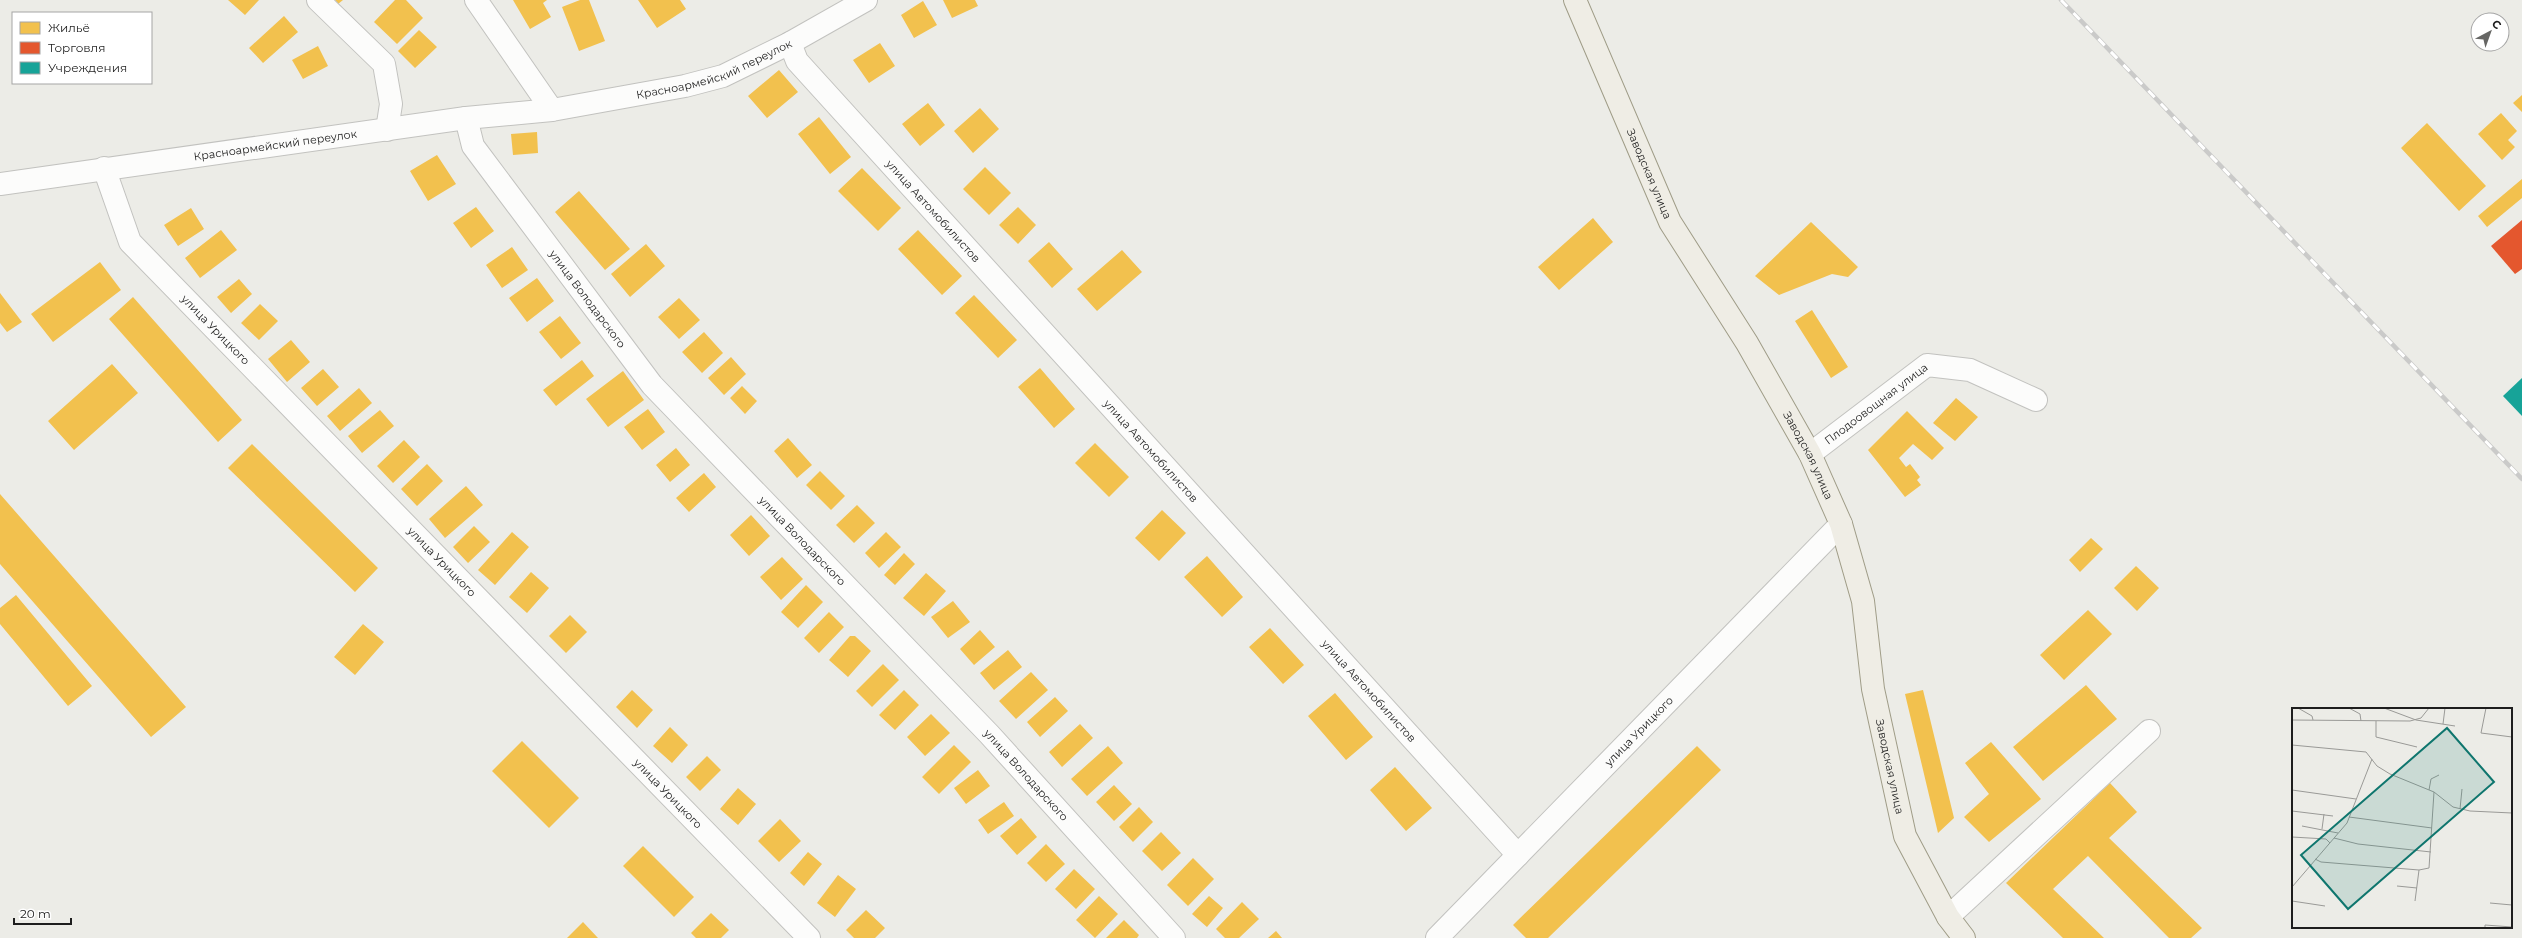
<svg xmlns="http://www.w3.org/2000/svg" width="2522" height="938" viewBox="0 0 2522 938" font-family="Montserrat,sans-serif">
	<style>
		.homes { fill: #f2c14e }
		.shops { fill: #e4572e }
		.public { fill: #17a398 }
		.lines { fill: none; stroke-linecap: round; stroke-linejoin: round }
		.minor-casing { stroke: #c2c2bf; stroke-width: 24 }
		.major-casing { stroke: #9f9c87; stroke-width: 24 }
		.minor { stroke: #fcfcfb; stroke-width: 22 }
		.major { stroke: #efede5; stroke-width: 22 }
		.rail-casing { stroke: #cacac9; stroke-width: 4.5 }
		.rail { stroke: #fff; stroke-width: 3; stroke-dasharray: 9; stroke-linecap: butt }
		.labels { text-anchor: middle; stroke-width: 4; stroke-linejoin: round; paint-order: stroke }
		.street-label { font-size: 11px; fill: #1e1e1e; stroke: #fff }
		.inset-road { fill: none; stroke: #9a9a97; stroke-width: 1 }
		.view { fill: #0f766e; fill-opacity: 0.15; stroke: #0f766e; stroke-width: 2 }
		.inset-edge { fill: none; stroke: #1e1e1e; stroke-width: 2 }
	</style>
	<rect width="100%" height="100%" fill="#ecece7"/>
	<path class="homes" d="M228,0H259L245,15Z
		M335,0H343L338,4Z
		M395,0H406L423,18L397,44L374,22Z
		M513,0H547L543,3L551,17L530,29Z
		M580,0H589L605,41L579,51L562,7Z
		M638,0H680L686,9L657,28Z
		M943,0H975L978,6L952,18Z
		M923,1L937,25L914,38L901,15Z
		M284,16L298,32L263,63L249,48Z
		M419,30L437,47L415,68L398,51Z
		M880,43L895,66L869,83L853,60Z
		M318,46L328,66L303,79L292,60Z
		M779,70L798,92L767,118L748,96Z
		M2522,95V112L2513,103Z
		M928,103L945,125L920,146L902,124Z
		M980,108L999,129L973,153L954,131Z
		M2501,113L2517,131L2508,140L2515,147L2502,160L2478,134Z
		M819,117L851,157L830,174L798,134Z
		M2427,123L2486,186L2459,211L2401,148Z
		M537,132L538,153L513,155L511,134Z
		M437,155L456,184L428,201L410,171Z
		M985,167L1011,193L989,215L963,189Z
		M862,168L901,208L878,231L838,191Z
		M2522,179V198L2487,227L2478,216Z
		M579,191L630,249L605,270L555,212Z
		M476,207L494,231L471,248L453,223Z
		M1018,207L1036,225L1018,244L999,225Z
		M191,208L204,229L178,246L164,225Z
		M1593,218L1613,242L1559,290L1538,267Z
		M1811,222L1858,267L1848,277L1832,274L1779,295L1755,276Z
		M221,230L237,250L200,278L185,258Z
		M918,230L962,276L942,295L898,249Z
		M1049,242L1073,269L1052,288L1028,261Z
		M646,244L665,266L630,297L611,274Z
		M512,247L528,270L502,288L486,265Z
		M1122,250L1142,272L1097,311L1077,289Z
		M100,262L121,290L53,342L31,314Z
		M537,278L554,301L527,322L509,298Z
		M239,279L252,294L231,313L217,297Z
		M0,293L22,322L7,332L0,323Z
		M974,295L1017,340L998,358L955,313Z
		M133,297L242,420L218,442L109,319Z
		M679,298L700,320L679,339L658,317Z
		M260,304L278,321L259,340L241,323Z
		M1812,310L1848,367L1831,378L1795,321Z
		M560,316L581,343L561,359L539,332Z
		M704,332L723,353L702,373L682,352Z
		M291,340L310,362L287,382L268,359Z
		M731,357L746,374L724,395L708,378Z
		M582,360L594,376L556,406L543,390Z
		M112,364L138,393L74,450L48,421Z
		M1040,368L1075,409L1054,428L1018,387Z
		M323,369L339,387L317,406L301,388Z
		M623,371L644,400L608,427L586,399Z
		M742,386L757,401L745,414L730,398Z
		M359,388L372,403L340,431L327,416Z
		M1956,398L1978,417L1955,441L1933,423Z
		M648,409L665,432L642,450L624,427Z
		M380,410L394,426L362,453L348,436Z
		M1907,411L1944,448L1932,460L1913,444L1899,458L1906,467L1910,464L1920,477L1917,480L1921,485L1905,497L1868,450Z
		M788,438L812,465L797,478L774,451Z
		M404,440L420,457L393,483L377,466Z
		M1095,443L1129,477L1109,497L1075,463Z
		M252,444L378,568L355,592L228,468Z
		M676,448L690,465L670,482L656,465Z
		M427,464L443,481L417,506L401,489Z
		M820,471L845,496L831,510L806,485Z
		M704,473L716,487L689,512L676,498Z
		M466,486L483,505L445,538L429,519Z
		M0,494L186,707L151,737L0,564Z
		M857,505L875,523L854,543L836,525Z
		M1162,510L1186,533L1159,561L1135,538Z
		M751,515L770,536L749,556L730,535Z
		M474,526L490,542L468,563L453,547Z
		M512,532L529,547L495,585L478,570Z
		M886,532L901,547L879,568L865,553Z
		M2091,538L2103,549L2080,572L2069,560Z
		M904,553L915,564L895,585L884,575Z
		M1207,556L1243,597L1222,617L1184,577Z
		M782,557L803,579L781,600L760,577Z
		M2136,566L2159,588L2137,611L2114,588Z
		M531,572L549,588L527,613L509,597Z
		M926,573L946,591L924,616L903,598Z
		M806,585L823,602L798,628L781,612Z
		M16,595L92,686L68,706L0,624V608Z
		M953,601L970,622L948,638L931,617Z
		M2088,610L2112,634L2064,680L2040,655Z
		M829,612L844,627L819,653L804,638Z
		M570,615L587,632L566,653L549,636Z
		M363,624L384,642L355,675L334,657Z
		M1270,628L1304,665L1283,684L1249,647Z
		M980,630L995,647L974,665L960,649Z
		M850,636H855L871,651L848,677L829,660Z
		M1008,650L1022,667L994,690L980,673Z
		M883,664L899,680L872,707L856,691Z
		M1031,672L1048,690L1016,719L999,701Z
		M2086,685L2117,719L2043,781L2013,747Z
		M632,690L653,710L637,728L616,707Z
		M904,690L919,705L895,730L879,715Z
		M1923,690L1954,818L1938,833L1905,694Z
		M1335,693L1373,737L1346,760L1308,716Z
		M1055,697L1068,711L1040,737L1027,722Z
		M931,714L950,733L925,756L907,737Z
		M1080,724L1093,738L1062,767L1049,752Z
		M670,727L688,745L672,763L653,746Z
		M522,741L579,798L549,828L492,771Z
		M1991,742L2041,799L1989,842L1964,817L1989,794L1965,763Z
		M954,745L971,762L939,794L922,777Z
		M1108,746L1123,763L1087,796L1071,779Z
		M1697,746L1721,770L1548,938H1526L1513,925Z
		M707,756L721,770L700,791L686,777Z
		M1395,767L1432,808L1406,831L1370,790Z
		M978,770L990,786L966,804L954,788Z
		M2110,783L2137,812L2109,838L2202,928L2191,938H2169L2088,856L2053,889L2104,938H2063L2006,883Z
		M1114,785L1132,804L1114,821L1096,802Z
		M738,788L756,804L738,825L720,809Z
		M1004,802L1014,816L988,834L978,820Z
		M1139,807L1153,822L1133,842L1119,827Z
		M1021,818L1037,837L1017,855L1000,836Z
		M780,819L801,841L779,862L758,841Z
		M1161,832L1181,853L1162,871L1142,851Z
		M1046,844L1065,864L1046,882L1027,863Z
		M643,846L694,897L674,917L623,866Z
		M808,852L822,864L804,886L790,873Z
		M1193,858L1214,879L1188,906L1167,885Z
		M1074,869L1095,889L1076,909L1055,889Z
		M838,875L856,889L835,917L817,903Z
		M1099,896L1118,914L1095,938L1076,920Z
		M1209,896L1223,908L1207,927L1192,914Z
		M1242,902L1259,919L1239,938H1225L1216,929Z
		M866,910L885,928L875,938H854L846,930Z
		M711,913L729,930L721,938H696L691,933Z
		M1124,920L1139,935L1137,938H1106Z
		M583,922L598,938H567Z
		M1276,931L1282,938H1268Z"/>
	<path class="shops" d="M2522,220V269L2515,274L2491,246Z"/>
	<path class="public" d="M2522,378V416L2503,396Z"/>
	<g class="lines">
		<defs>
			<g id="minor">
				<path d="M318,0L384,64L391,104L387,130"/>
				<path d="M476,0L552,110"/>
				<path id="s1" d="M790,43L797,61L1518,855"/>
				<path id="s2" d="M466,118L473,146L652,385L989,734L1174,938"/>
				<path id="s3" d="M104,168L130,242L809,938"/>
				<path id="s4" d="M0,184L466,118L552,110L685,86L723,76L790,43L866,0"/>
				<path id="s5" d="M1810,454L1927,365L1970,370L2036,400"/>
				<path d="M1948,917L2149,731"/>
				<path id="s6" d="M1437,938L1841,524"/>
			</g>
			<g id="major">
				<path id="s7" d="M1575,0L1670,222L1747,343L1810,454L1841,524L1863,601L1873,689L1905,836L1948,917L1964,938"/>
			</g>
		</defs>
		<use href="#minor" class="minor-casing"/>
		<use href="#major" class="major-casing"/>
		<use href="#minor" class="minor"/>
		<use href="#major" class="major"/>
		<defs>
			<path id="rail" d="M2061,0L2522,479"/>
		</defs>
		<use href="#rail" class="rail-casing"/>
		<use href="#rail" class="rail"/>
	</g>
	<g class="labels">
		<g class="street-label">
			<text dy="4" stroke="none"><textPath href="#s4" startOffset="725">Красноармейский переулок</textPath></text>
			<text dy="4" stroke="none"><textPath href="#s4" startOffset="278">Красноармейский переулок</textPath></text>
			<text dy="4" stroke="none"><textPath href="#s7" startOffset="189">Заводская улица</textPath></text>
			<text dy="4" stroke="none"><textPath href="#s1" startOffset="222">улица Автомобилистов</textPath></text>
			<text dy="4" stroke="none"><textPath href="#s2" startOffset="220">улица Володарского</textPath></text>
			<text dy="4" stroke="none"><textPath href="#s3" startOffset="201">улица Урицкого</textPath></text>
			<text dy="4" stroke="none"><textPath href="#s5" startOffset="83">Плодоовощная улица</textPath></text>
			<text dy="4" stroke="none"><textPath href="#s1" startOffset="546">улица Автомобилистов</textPath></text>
			<text dy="4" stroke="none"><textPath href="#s7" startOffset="513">Заводская улица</textPath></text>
			<text dy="4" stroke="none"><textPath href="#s2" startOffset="544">улица Володарского</textPath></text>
			<text dy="4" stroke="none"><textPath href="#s3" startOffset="525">улица Урицкого</textPath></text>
			<text dy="4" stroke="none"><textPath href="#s1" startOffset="870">улица Автомобилистов</textPath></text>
			<text dy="4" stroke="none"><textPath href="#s6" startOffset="289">улица Урицкого</textPath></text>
			<text dy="4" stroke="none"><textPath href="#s7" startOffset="837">Заводская улица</textPath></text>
			<text dy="4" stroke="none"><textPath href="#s2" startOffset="868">улица Володарского</textPath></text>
			<text dy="4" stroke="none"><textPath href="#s3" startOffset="849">улица Урицкого</textPath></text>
		</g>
	</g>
	<g transform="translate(2292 708)">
		<rect width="220" height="220" fill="#ecece7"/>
		<path class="inset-road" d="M6,0L20,8L21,12M57,0L68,6L69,13M92,0L124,12L163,18M194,0L189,25L220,29M0,12L118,13L129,10L137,0M84,13V29L125,39M151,16L153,0M0,37L74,44L85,58L98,66L142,84L161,99L178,103L220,105M0,82L64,91M137,82L139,71L147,67M168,101L170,81M0,103L41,108M57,109L140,120M10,118L46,125M30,121L32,106M0,129L34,131L38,135M42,130L66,136L139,144M23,151L29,154L127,162L137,160L142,84M105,178L125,180M0,179L55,115L80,51M0,193L33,198M123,193L127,162M198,195L220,197M193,220V217L220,219"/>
		<path class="view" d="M155,20L202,74L56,201L9,147Z"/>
		<rect width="220" height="220" class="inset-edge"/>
	</g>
	<rect x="12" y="12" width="140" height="72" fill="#ffffff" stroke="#a5a5a5"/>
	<rect x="20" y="22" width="20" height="12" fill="#f2c14e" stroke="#a5a5a5"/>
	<text x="48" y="32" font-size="12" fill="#1e1e1e">Жильё</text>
	<rect x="20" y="42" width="20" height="12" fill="#e4572e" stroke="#a5a5a5"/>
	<text x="48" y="52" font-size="12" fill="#1e1e1e">Торговля</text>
	<rect x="20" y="62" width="20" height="12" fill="#17a398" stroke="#a5a5a5"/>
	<text x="48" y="72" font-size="12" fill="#1e1e1e">Учреждения</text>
	<g transform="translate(2490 32) rotate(41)"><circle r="19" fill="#ffffff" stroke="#a5a5a5"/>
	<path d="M0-3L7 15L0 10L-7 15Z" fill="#666664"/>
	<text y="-6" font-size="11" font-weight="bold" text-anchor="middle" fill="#1e1e1e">С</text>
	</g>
	<path d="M14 918v6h57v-6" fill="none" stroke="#1e1e1e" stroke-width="2"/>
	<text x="20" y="918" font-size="12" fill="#1e1e1e" stroke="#ffffff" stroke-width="3" paint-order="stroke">20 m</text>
</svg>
